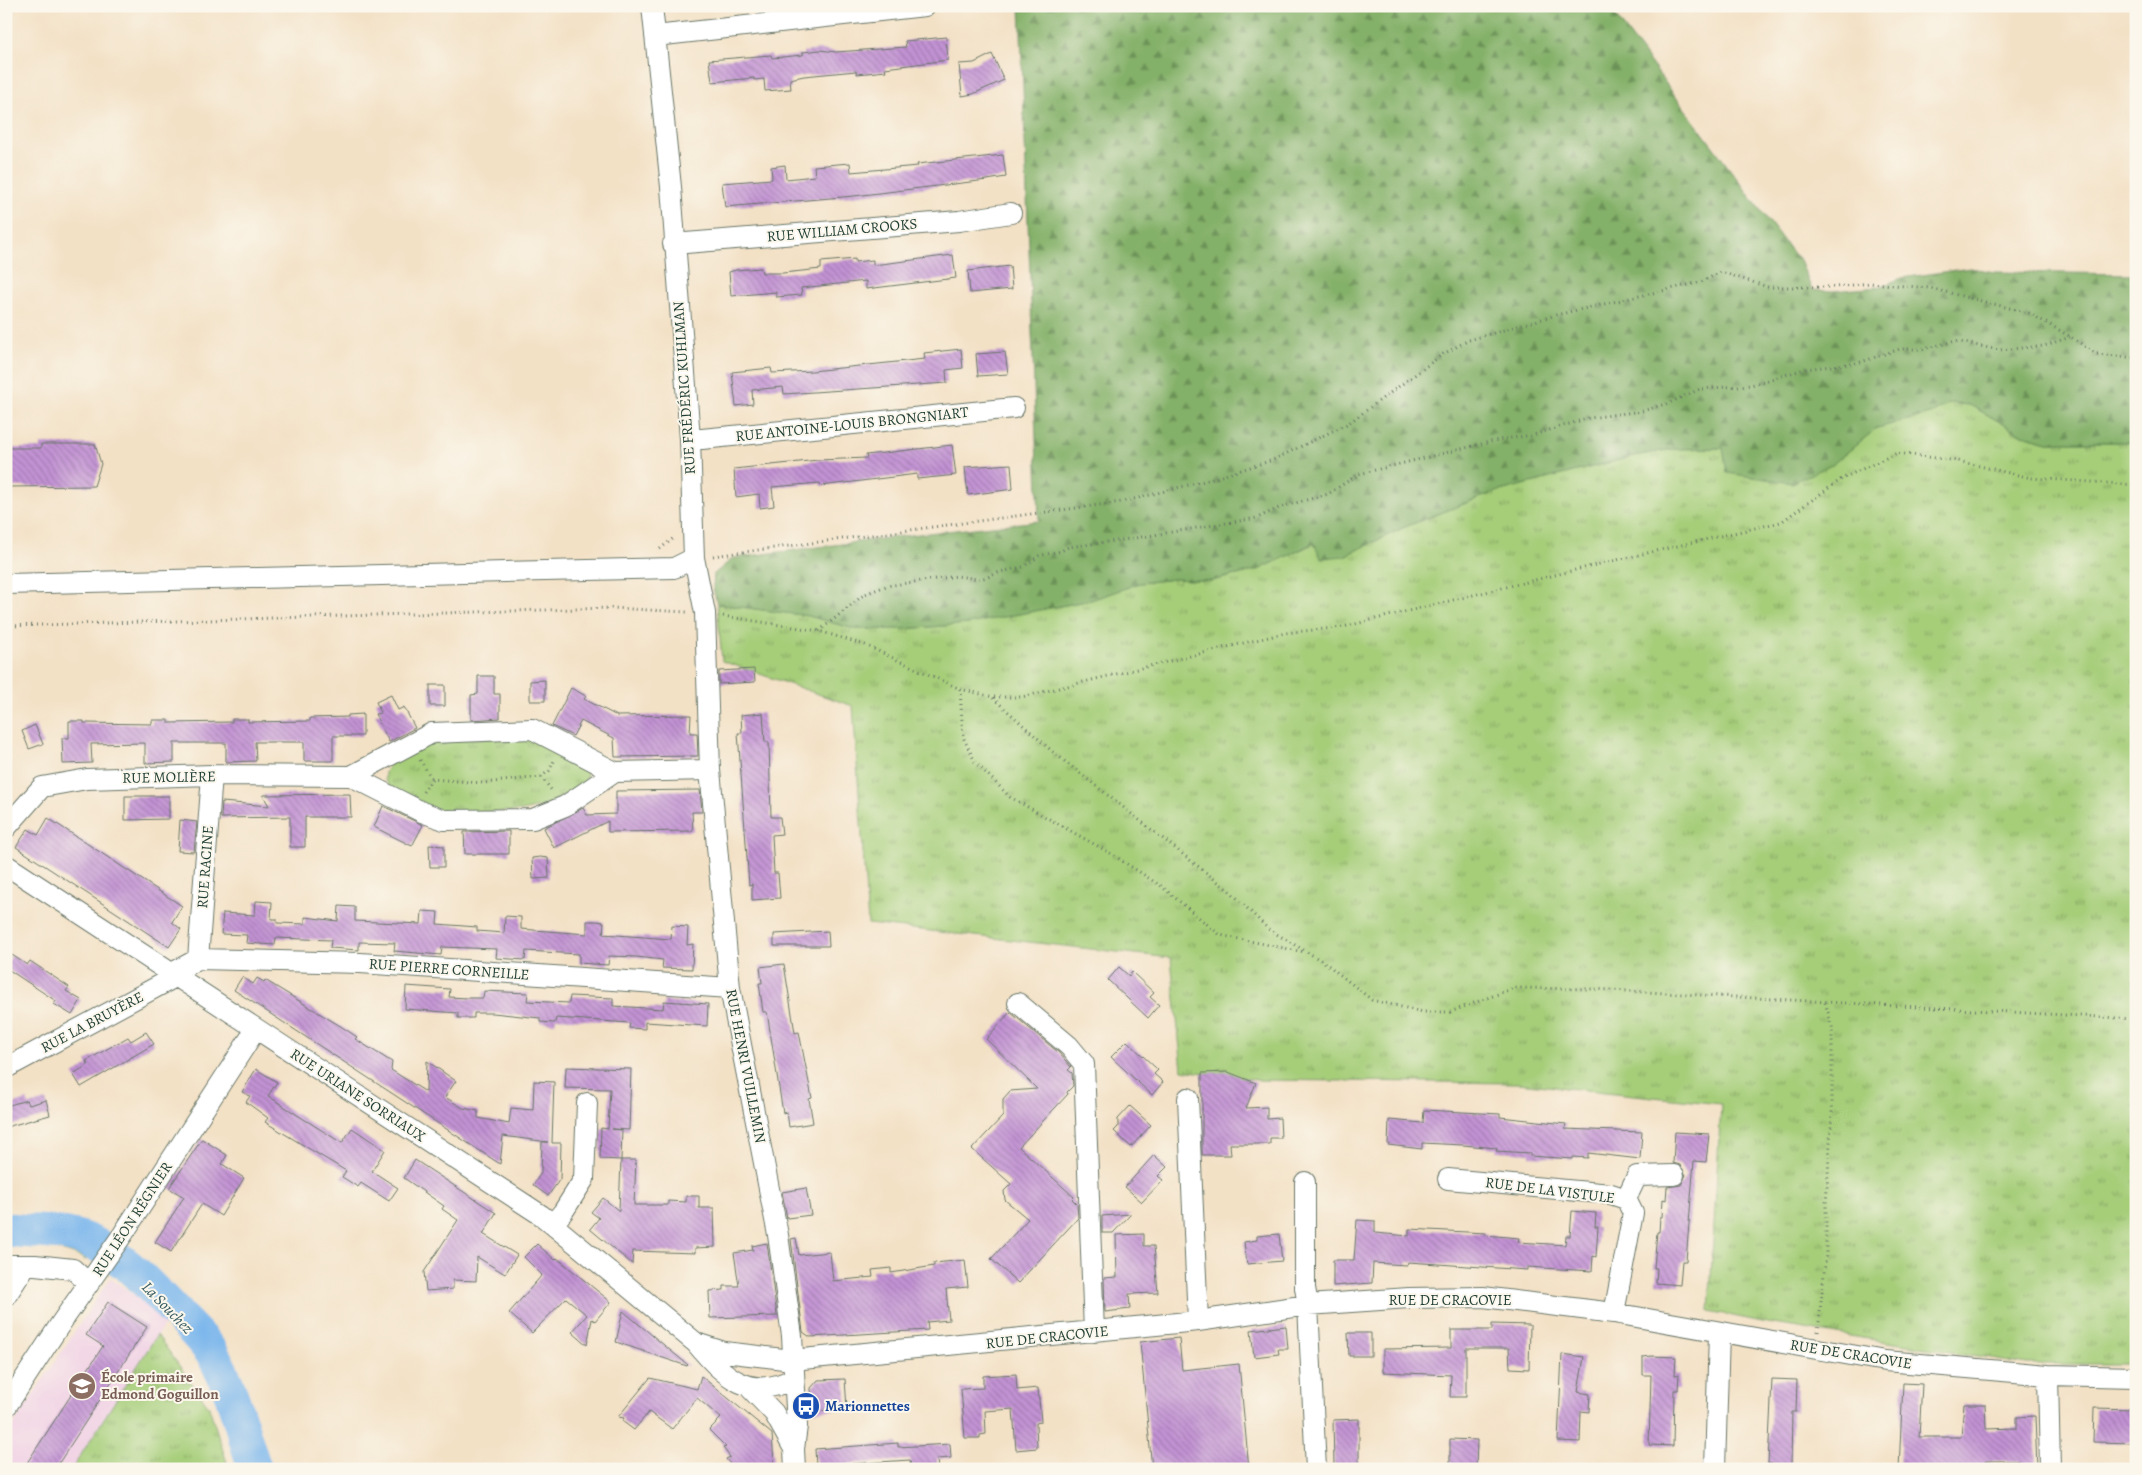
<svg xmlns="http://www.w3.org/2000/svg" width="2142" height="1475" viewBox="0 0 2142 1475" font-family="Alegreya,serif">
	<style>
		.built { fill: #f0d0e4 }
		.grass { fill: url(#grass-tufts); stroke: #628656 }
		.forest { fill: url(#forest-firs); stroke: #52774e }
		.water { fill: url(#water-ripples); stroke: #4c7a90 }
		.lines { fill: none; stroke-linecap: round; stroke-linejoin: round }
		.river { stroke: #7ab6ec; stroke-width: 34 }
		.building { fill: url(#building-back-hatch) }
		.minor-casing { stroke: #697667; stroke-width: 22 }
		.path { stroke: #697667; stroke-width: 3; stroke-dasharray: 1 4; stroke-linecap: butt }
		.minor { stroke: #fff; stroke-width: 20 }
		.labels { text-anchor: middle; stroke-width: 4; stroke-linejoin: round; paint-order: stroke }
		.street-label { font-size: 15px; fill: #1f3d34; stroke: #fbf7ec }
		.education-label { font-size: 15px; font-weight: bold; fill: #785e54; stroke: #fbf7ec; text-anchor: start }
		.transit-label { font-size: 15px; font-weight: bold; fill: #164399; stroke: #fbf7ec; text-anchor: start }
		.water-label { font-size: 16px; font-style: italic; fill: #365b62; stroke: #fbf7ec }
	</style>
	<defs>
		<pattern id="grass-tufts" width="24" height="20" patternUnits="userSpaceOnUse" patternTransform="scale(1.25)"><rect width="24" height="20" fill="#a6ce79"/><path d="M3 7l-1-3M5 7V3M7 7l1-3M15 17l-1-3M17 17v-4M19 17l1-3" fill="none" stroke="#87a864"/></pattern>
		<pattern id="forest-firs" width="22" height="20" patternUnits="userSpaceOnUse" patternTransform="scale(1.25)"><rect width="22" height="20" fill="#84b169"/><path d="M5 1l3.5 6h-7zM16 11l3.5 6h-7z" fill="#6b9157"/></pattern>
		<pattern id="water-ripples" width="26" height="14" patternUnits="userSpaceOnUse" patternTransform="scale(1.25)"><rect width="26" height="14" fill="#7ab6ec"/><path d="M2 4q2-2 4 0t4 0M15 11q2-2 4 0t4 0" fill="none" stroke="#6395c0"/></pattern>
		<pattern id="building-back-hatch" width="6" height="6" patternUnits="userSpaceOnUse" patternTransform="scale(1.25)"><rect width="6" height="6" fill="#c393d4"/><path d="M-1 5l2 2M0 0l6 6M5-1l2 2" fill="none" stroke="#9e79ad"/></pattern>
	</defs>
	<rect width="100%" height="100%" fill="#fbf7ec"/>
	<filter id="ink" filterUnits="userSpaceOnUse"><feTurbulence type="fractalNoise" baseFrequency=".02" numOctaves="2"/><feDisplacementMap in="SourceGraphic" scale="10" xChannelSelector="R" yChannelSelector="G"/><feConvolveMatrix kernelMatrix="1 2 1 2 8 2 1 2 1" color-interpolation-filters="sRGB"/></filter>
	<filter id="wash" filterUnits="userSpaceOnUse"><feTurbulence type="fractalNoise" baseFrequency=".0096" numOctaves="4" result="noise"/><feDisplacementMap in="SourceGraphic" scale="20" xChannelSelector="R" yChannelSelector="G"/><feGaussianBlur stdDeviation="1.12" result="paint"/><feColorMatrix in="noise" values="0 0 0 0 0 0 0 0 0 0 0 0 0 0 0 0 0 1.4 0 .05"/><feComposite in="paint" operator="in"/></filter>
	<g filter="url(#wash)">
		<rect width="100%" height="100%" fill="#f3e1c6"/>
		<path class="built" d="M110,1278L168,1319L72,1469H6V1436Z"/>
		<path class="grass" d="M1948,403L1970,405L2023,435L2048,442H2136V1364H2028L1767,1323L1709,1311L1721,1104L1518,1083L1257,1080L1182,1070L1171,958L868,924L853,706L722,661L717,604L809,616L854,629H904L968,624L1091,600L1140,583L1174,579L1211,581L1258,570L1315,543L1344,556L1407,526L1492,493L1634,456L1672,449L1723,448L1834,463L1877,428L1933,413Z
			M533,738L582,761L587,772L586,779L580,787L544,806L522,811L435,813L390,787L385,780V772L390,764L436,739Z
			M6,1234L67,1239L91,1251L86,1260C61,1245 33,1249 6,1242Z
			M157,1335L209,1407L229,1469H72Z"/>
		<path class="forest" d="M1020,6H1608L1794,255L1799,258L1812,290L1833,291L1879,287L1902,278L1970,268L1995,272L2136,274V442H2048L2023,435L1970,405L1948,403L1933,413L1877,428L1834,463L1792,483L1727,473L1723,448L1672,449L1634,456L1492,493L1407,526L1344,556L1321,558L1314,543L1258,570L1211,581L1174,579L1140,583L1091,600L968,624L904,629H854L809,616L717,604L713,588L714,574L733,558L919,534L1039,521Z"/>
		<path class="water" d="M6,1224C43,1230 62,1219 98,1239L91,1251L67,1239L6,1234Z"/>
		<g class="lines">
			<path class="river" d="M6,1229C29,1233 51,1230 74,1236C116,1247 149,1285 178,1315C190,1328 204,1340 213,1355C233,1389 242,1431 255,1469"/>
		</g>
		<g id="blocks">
			<path class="building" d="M946,37L948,60L885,68L886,71L857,74L856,71L804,76L790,79L791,89L765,91L764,79L754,80V78L712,82L709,60L771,55L772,58L803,55V52L820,50L836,52L906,47L905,41Z
				M992,54L1004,80L973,94L962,96L959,64L974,63Z
				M1003,155L1006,177L987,180L854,196L725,207L722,183L772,179L771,167L785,165L786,179L815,176L814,166L850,163L851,172L918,166L917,164Z
				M953,255L956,278L866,289V281L801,288L802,295L776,297V292L731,296L729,272L736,270L761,268L762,273H783L821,269V262L855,259V262L873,260V265Z
				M1010,266L1012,289L970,293L968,271Z
				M961,349L963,368L946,370L947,383L784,394L783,387L752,390L753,404L736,406L732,372L771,368L772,373L812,371L925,359L924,353Z
				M1005,352L1008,374L978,376L976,354Z
				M41,444H95L101,464L94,486L6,487V448H41Z
				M952,445L956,475L917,479V474L821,486L820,483L772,487L774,506L760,508L759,494L736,497L734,469L818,460L867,458L866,455Z
				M1011,464L1013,489L968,495L965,467Z
				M754,669L755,682L719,684V671Z
				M478,676H494V694H500V718L471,720V695L478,694Z
				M545,680V701H530V681Z
				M430,685H445V706H430Z
				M571,688L586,696L584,699L617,716L691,715L690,733H697L698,756L615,757L614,738L581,721L573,736L552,726Z
				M391,695L398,710L404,707L415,728L389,742L375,714L381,713L376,702Z
				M763,713L765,742H769L771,817H780L782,834L772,835L774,873H778L780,898L752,900V884L749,885L738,733H742L741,715Z
				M363,714V736H333V761H304V742H255L256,761L226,762V743H174V762L145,763V743L91,744L92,763L63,764L62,738H69V721H84V723L152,724V720H168V723L232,722V719H248V722L310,721V718L348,717V715Z
				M35,725L43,744L29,749L22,731Z
				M700,790L702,812H692L693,831L608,832V821L554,848L544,828L583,808L587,815L616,814V791Z
				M350,794L351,817H305V847H290V817L221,818L222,802L269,806L263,795Z
				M125,796H169V819L125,820Z
				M383,806L423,825L412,846L374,827Z
				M48,818L182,906L172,922L181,929L169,947L16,847L28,829L38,835Z
				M180,820L197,822L194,852L178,851Z
				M509,831V854H465L464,832Z
				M429,845L444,846V867H430Z
				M540,857L548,858L549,878L533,879L532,858Z
				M256,901L272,902L271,919H277V923L305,924V917L338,921L339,906L355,907V921L421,924L422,911L438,912L437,924L477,927V931L504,933L505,916L521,917V929L587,934V921H596L604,922L603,934L671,939L672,926L688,927L687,945L693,944L692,969L662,968L663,960L636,957L609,956L608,965L579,963V954L526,951L525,960L496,958L497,949L442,947L441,955L394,951L395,943L359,942V950L330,948L331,940L276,938L275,945L246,943L247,935L221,934L223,913L255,915Z
				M828,931L829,946H774V934Z
				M12,955L27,965L30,961L69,987L66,991L81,1000L72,1015L54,1004L56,1001L6,968V964Z
				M784,964L795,1033L799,1032L812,1098L809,1099L813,1123L789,1127L787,1112L783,1113L767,1012H763L759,983H762L760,967Z
				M1119,967L1129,976L1132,972L1154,993L1150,997L1159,1005L1148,1018L1108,980Z
				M242,977L253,984L257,978L264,982L265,980L342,1027L357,1037L355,1039L392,1062L391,1070L426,1092L427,1061L456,1081L445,1097L463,1108L478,1111V1118L509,1124L511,1108L533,1110L534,1081L554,1082L552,1143H561L560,1179L548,1196L533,1185L541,1173L542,1142H548L503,1136L500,1164L234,990Z
				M406,986L450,989L449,997L467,998H483L484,991L528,993L527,1001L549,1002L569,1003L570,996L613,998V1006L663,1009L664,1001L708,1004L707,1026L645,1022V1029L629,1028L630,1023L556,1018L555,1023L540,1022V1018L493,1013H474V1018H458V1013L405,1009Z
				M1010,1012L1059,1053L1071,1067L1068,1070L1072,1073L1073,1086L1067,1092L1068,1094L1019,1147L1074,1197L1072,1199L1077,1204L1078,1218L1018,1283L991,1259L1028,1219L1005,1200L1004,1191L1011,1184L972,1149L1003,1116V1099L1010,1091L1037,1089L986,1039Z
				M146,1032L154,1044L81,1087L73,1074L88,1065L86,1061L128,1037L131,1041Z
				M1127,1041L1158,1070L1154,1074L1163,1082L1152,1095L1111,1057Z
				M566,1067L631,1069L629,1130L612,1129L622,1130L621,1160L600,1159L601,1128L608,1129L610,1089L565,1088Z
				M256,1069L277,1082L268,1096L299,1116L342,1143L352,1128L385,1150L372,1171L398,1188L389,1201L361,1183L358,1187L342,1177L346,1171L265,1122L268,1118L246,1102L250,1096L242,1092Z
				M1228,1072L1256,1083L1246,1108L1267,1107V1119L1280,1118L1281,1138H1270V1144H1230L1231,1155H1202V1073Z
				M27,1100L29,1105L46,1100L50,1115L6,1127V1106Z
				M1130,1106L1151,1125L1131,1147L1114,1131L1118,1127V1119Z
				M1424,1110L1500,1114V1117L1566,1124L1565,1129L1642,1132L1640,1159L1588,1153V1158L1573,1157V1159L1530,1156V1153L1496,1151L1497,1148L1463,1145L1422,1143V1149L1388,1145L1389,1120L1423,1123Z
				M1675,1132L1709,1134L1706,1162L1694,1161L1686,1261H1682L1680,1285L1656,1283L1657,1268H1654L1657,1232H1659L1660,1217H1662L1663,1199L1666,1200L1667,1187L1681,1185L1686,1175L1680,1165L1673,1163Z
				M202,1139L227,1155L222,1164L244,1178L221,1216L202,1204L171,1252L155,1242L184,1197L169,1188Z
				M1154,1155L1167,1167L1158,1176L1163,1180L1142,1202L1125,1187Z
				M415,1160L496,1213L483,1234L517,1255L505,1274L477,1257L476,1281L453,1280V1289L426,1291L424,1272L458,1220L442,1209L444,1206L404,1178Z
				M621,1160H636L634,1205H668V1201L686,1202V1196H699V1208H714L715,1247L695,1248V1253L633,1251L632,1264L590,1229L599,1218L591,1212L603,1198L619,1211Z
				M806,1188L811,1215L787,1218L782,1192Z
				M1572,1211L1596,1213L1595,1227H1598L1596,1257L1593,1256L1592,1271L1527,1267V1270L1408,1262L1407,1265L1373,1263L1372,1283L1333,1286V1260H1354L1357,1220L1375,1221V1233L1409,1236V1229L1486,1233L1485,1235L1519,1238L1518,1242L1565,1245L1566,1236H1570Z
				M1131,1214L1113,1233H1102V1216Z
				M1144,1234V1246H1154L1158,1293L1129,1294L1130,1309L1105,1312L1104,1278L1117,1277L1116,1235Z
				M1279,1234L1282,1261L1247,1264L1244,1242L1257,1240V1236Z
				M796,1238L799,1255L830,1252L833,1281L873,1277L872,1270L891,1268V1273L934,1266V1263L965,1260L968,1287L946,1289L949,1320L927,1322L928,1330L810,1337L803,1332L791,1239Z
				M767,1243L777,1316L710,1318L709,1291L724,1290V1286H739L734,1253L753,1250L752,1246Z
				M537,1244L555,1260L557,1258L611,1302L595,1321L592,1319L587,1345L572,1332L587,1315L566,1298L532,1333L509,1313L542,1275L524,1257Z
				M108,1302L147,1327L55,1469H23L103,1346L86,1335Z
				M623,1311L688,1365L687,1366L616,1342Z
				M1492,1324L1530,1325L1529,1369L1510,1368L1509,1348H1466V1397H1450L1451,1375L1383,1372V1349L1451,1348V1330H1492Z
				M1286,1326L1288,1349H1278L1279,1354L1254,1357L1251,1330Z
				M1348,1333H1371V1356H1349Z
				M1179,1338L1182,1370L1239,1364L1249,1469H1152L1140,1342Z
				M1562,1354L1584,1357L1578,1392L1590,1394L1589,1412L1581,1411L1580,1442L1558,1441Z
				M1652,1356L1676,1357L1675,1375L1679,1374L1678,1390H1674L1673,1446L1649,1445L1651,1375H1643V1357Z
				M1016,1374L1017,1390L1038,1388L1041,1422L1036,1423L1037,1448L1016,1450L1013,1409L985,1411L986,1434L980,1435V1438H965L961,1389L983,1388V1376Z
				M701,1376L772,1434L774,1464L760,1469H734L726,1459L730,1457L723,1448L726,1447L709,1430L721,1418L697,1398L672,1429L649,1412L634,1430L622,1421L624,1418L618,1417L650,1378L697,1389Z
				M845,1379L847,1409L812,1411L811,1388L818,1380Z
				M1772,1379L1797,1380L1796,1412H1792L1791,1465L1768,1464Z
				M1903,1383L1922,1384L1919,1437H1961L1964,1404H1985L1986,1429L2017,1428V1417L2035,1416L2037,1469H2019V1461H1986L1987,1469H1899Z
				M2094,1408L2136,1409V1443L2093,1442Z
				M1359,1419V1465H1334L1333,1420Z
				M1450,1439L1477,1440L1476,1469H1450Z
				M898,1443V1447L950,1444L951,1458L937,1459L938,1469H911L910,1460L848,1464V1469H834L833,1465L816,1466L815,1449Z"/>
		</g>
	</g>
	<g filter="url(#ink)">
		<use href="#blocks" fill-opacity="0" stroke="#697667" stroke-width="1"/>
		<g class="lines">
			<defs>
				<path id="minor" d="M652,6L671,187L690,439L694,558L705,613L710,770L730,988L778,1235L792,1336L797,1426L794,1449L795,1469
					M655,36L925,6
					M673,244L959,221L1011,213
					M690,439H702L1014,408
					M6,584L674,568L694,558
					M351,776L432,733L532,729L615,772L710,770
					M6,828L42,787L87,779L212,775L351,776L422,812L444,820L533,819L565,806L615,772
					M6,865L541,1215L696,1343C723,1377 752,1402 794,1378
					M198,959L212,775
					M172,973L198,959L360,963L730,988
					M1018,1003L1069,1046L1084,1064L1094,1332
					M6,1068L177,976
					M1188,1098L1198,1321
					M1448,1179L1611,1194L1626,1199L1633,1213L1614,1313
					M1305,1182V1288L1308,1305L1316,1469
					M1626,1199L1637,1176L1674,1175
					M553,1224L563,1212L584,1179L587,1103
					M6,1265H35L73,1269L89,1284
					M6,1296L26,1265
					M696,1343L724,1352L792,1360L1198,1321L1308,1305L1409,1298L1483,1297L1614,1313L1885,1361L2048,1375L2136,1377
					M2048,1375L2050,1469
					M750,1388L774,1413L794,1449
					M6,1407L61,1323L123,1234L256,1029
					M1715,1469L1719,1333"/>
			</defs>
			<use href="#minor" class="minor-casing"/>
			<path class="path" d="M660,549L675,537
				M713,556L1122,502L1212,479L1273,460L1349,423L1443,354L1469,340L1556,315L1701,282L1721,272L1768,287H1836L1870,283L1930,288L2029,313L2071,337L2096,354L2136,358
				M723,616L819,631L865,645L960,689L993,697H1022L1285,633L1343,627L1604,563L1781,522L1843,478L1897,453L1958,461L2031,478L2136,485
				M6,626L611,608L687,612
				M819,631L865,594L886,586L957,576L978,579L988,577L1000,572L1023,567L1039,556L1061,551L1068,547L1123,540L1257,518L1281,507L1328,494L1359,474L1498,440L1533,435L1589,418L1642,411L1669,403L1700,389L1751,385L1805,369L1858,363L1900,349H1923L1955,341L1999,350L2044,346L2070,337
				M960,689L963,737L975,762L1010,797L1110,853L1161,886L1220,935L1304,952
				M993,698L1053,752L1232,893L1268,929L1324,962L1372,1000L1423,1012H1450L1514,988L1592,989L2136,1019
				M420,760L432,779
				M541,777L553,792
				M423,792L432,779L483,783L541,777L549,771L554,761
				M1818,1332L1826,1254V1204L1832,1112V1027L1825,1002"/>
			<use href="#minor" class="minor"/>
		</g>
	</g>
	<defs>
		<symbol id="school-disc" viewBox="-11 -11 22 22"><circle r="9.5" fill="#8d6e63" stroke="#fbf7ec"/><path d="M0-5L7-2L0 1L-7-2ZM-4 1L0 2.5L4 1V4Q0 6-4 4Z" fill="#fff"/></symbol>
		<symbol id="bus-disc" viewBox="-11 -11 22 22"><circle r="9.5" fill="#1a4fb4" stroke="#fbf7ec"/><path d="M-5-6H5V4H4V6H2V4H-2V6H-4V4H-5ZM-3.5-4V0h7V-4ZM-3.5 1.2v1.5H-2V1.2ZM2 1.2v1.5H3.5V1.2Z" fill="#fff"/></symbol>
	</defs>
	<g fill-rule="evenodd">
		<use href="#school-disc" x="66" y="1370" width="32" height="32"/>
		<use href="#bus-disc" x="790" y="1390" width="32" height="32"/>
	</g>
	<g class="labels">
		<g class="street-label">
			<text transform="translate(842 230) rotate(-5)" y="5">RUE WILLIAM CROOKS</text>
			<text transform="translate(684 388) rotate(-94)" y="5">RUE FRÉDÉRIC KUHLMAN</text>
			<text transform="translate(852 424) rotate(-6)" y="5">RUE ANTOINE-LOUIS BRONGNIART</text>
			<text transform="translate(169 777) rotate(-1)" y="5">RUE MOLIÈRE</text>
			<text transform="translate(205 867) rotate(-86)" y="5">RUE RACINE</text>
			<text transform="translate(449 969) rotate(4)" y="5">RUE PIERRE CORNEILLE</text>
			<text transform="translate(92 1022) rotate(-28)" y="5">RUE LA BRUYÈRE</text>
			<text transform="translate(746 1066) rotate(79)" y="5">RUE HENRI VUILLEMIN</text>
			<text transform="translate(358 1095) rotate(33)" y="5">RUE URIANE SORRIAUX</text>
			<text transform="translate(1550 1190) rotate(7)" y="5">RUE DE LA VISTULE</text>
			<text transform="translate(132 1219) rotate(-57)" y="5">RUE LÉON RÉGNIER</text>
			<text x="1450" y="1305">RUE DE CRACOVIE</text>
			<text transform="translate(1047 1337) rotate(-6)" y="5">RUE DE CRACOVIE</text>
			<text transform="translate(1851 1354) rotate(9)" y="5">RUE DE CRACOVIE</text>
		</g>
		<g class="education-label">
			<text x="101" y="1382">École primaire<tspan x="101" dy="17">Edmond Goguillon</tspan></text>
		</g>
		<g class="transit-label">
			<text x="825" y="1411">Marionnettes</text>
		</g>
		<g class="water-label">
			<text transform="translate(168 1307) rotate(46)" y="6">La Souchez</text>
		</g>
	</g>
	<rect width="2142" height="1475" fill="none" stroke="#fbf7ec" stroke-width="25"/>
</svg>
